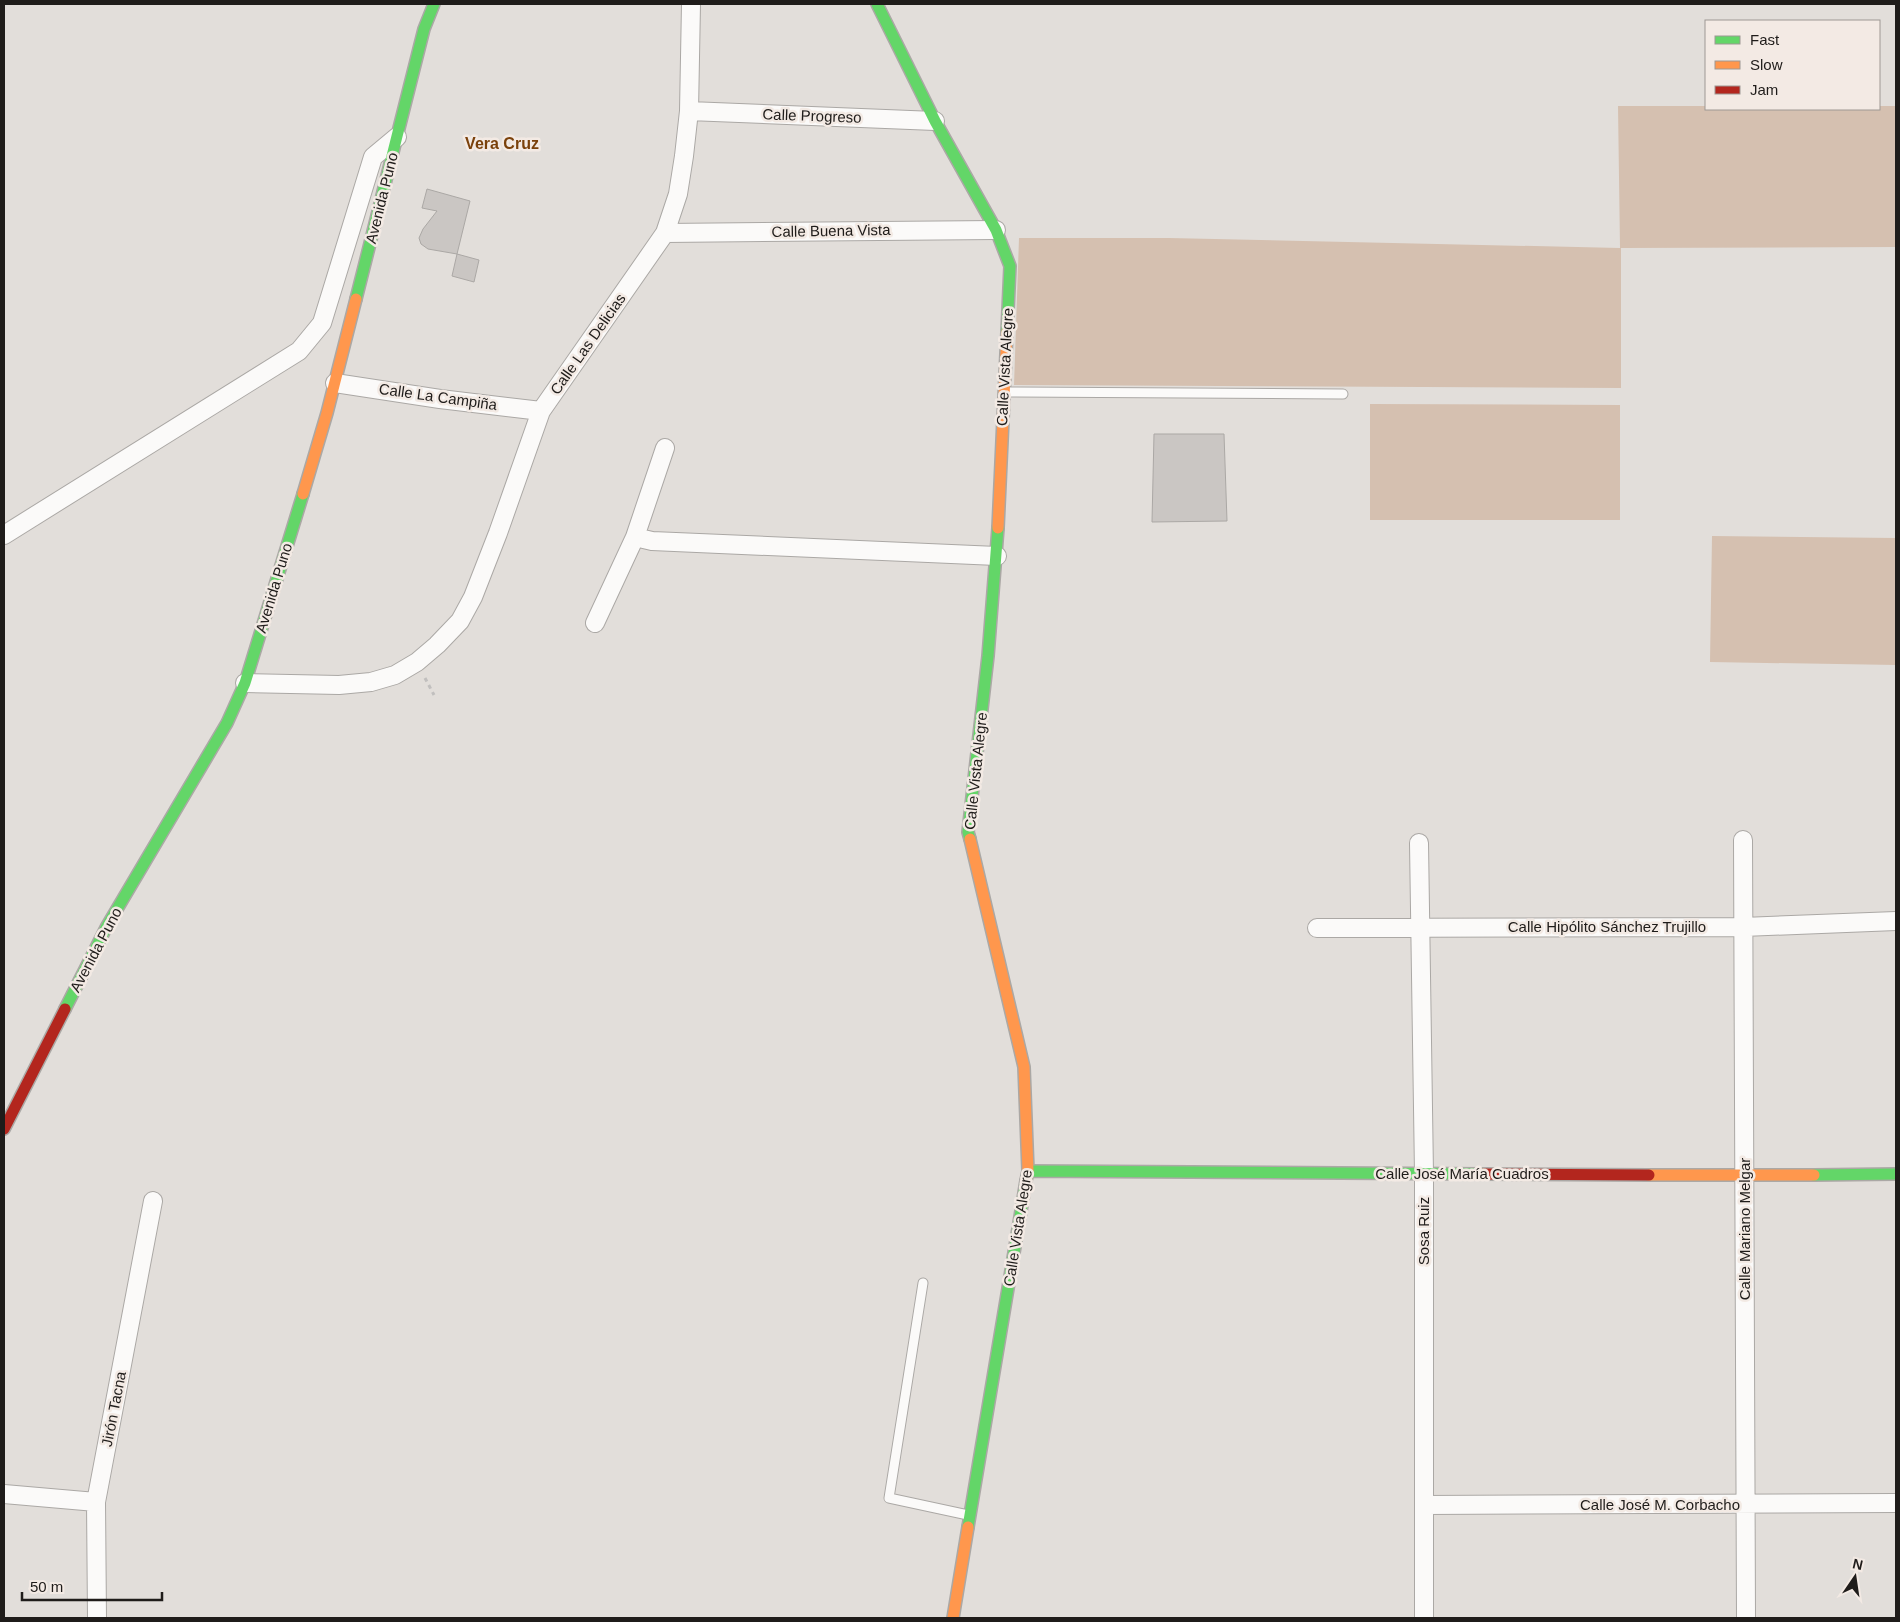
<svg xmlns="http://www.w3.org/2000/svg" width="1900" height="1622" viewBox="0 0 1900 1622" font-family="Arial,sans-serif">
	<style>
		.green { fill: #d5c0b0 }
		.building { fill: #cac6c3; stroke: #aba8a5 }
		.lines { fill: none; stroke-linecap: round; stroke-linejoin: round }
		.lane-casing { stroke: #aba8a5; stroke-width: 11 }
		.street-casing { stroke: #aba8a5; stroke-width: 20 }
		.fast-casing { stroke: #aba8a5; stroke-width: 14 }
		.slow-casing { stroke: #aba8a5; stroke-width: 14 }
		.jam-casing { stroke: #aba8a5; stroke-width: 14 }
		.path { stroke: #c1bfbe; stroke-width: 3; stroke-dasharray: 4 4; stroke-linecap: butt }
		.lane { stroke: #fbfaf9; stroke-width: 9 }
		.street { stroke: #fbfaf9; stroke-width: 18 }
		.fast { stroke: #63d668; stroke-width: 11 }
		.slow { stroke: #ff974d; stroke-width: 11 }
		.jam { stroke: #b3261e; stroke-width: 11 }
		.labels { text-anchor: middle; stroke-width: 5; stroke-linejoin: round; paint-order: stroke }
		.street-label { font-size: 15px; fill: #1f1c1a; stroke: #f3eae4 }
		.neighbourhood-label { font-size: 16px; font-weight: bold; fill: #7a410b; stroke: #f3eae4 }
	</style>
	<rect width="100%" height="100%" fill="#e2deda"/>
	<path class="green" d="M1618,106H1706V109H1879V106H1896V247L1621,248V388L1014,385L1019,238H1169L1620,248Z
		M1370,404L1620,405V520H1370Z
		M1712,536L1896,538V665L1710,662Z"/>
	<path class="building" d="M427,189L470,201L457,254L428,249L421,244L419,238L423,229L437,211L422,208Z
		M457,254L479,260L474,282L452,276Z
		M1154,434H1224L1227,521L1152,522Z"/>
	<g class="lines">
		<defs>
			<path id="lane" d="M1007,392L1343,394
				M923,1283L889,1498L968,1515"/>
			<path id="street" d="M689,111L935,121
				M665,233L996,230
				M335,383L440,399L541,411
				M4,535L299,351L322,323L373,157L397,137
				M635,537L652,541L997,556
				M595,623L635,537L665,448
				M245,683L339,685L371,682L395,675L417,662L437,645L460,621L473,597L498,533L541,411L665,233L678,194L684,156L689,111L691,4
				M1743,840L1746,1618
				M1419,843L1424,1174V1618
				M1317,928L1743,927L1896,921
				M4,1494L96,1502
				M1424,1505L1896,1503
				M97,1618L96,1502L153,1201"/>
			<path id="fast" d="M877,4L935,121L996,230L1010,266L1007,332
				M356,299L424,29L434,4
				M970,839L968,832L988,656L998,528
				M65,1009L107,926L227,723L245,683L303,494
				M1028,1171L1483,1174
				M1814,1175L1896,1174
				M968,1527L1026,1181"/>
			<path id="slow" d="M303,494L327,413L356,299
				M998,528L1007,332
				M970,839L1024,1067L1028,1171L1026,1181
				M1649,1175H1814
				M953,1618L968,1527"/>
			<path id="jam" d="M4,1129L65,1009
				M1483,1174L1649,1175"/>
		</defs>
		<use href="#lane" class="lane-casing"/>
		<use href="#street" class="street-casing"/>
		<use href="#fast" class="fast-casing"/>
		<use href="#slow" class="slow-casing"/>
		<use href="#jam" class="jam-casing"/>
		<path class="path" d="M425,678L434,695"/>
		<use href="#lane" class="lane"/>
		<use href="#street" class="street"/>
		<use href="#fast" class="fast"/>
		<use href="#slow" class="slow"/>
		<use href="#jam" class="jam"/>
	</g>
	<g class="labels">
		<g class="street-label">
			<text transform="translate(812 116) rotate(2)" y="5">Calle Progreso</text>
			<text transform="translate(382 198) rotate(-76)" y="5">Avenida Puno</text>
			<text transform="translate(831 231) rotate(-1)" y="5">Calle Buena Vista</text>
			<text transform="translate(588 344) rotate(-55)" y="5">Calle Las Delicias</text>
			<text transform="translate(1005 367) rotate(-87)" y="5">Calle Vista Alegre</text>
			<text transform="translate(438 397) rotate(8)" y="5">Calle La Campiña</text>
			<text transform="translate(274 588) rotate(-73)" y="5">Avenida Puno</text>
			<text transform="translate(976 771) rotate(-84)" y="5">Calle Vista Alegre</text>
			<text x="1607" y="932">Calle Hipólito Sánchez Trujillo</text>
			<text transform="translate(96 950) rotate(-62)" y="5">Avenida Puno</text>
			<text x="1462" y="1179">Calle José María Cuadros</text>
			<text transform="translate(1018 1228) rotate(-81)" y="5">Calle Vista Alegre</text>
			<text transform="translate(1745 1229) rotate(-90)" y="5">Calle Mariano Melgar</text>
			<text transform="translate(1424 1231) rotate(-90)" y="5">Sosa Ruiz</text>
			<text transform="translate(114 1409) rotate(-79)" y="5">Jirón Tacna</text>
			<text x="1660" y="1510">Calle José M. Corbacho</text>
		</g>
		<g class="neighbourhood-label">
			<text x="502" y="149">Vera Cruz</text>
		</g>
	</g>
	<rect width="1900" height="1622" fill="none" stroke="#1f1c1a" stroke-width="10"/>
	<rect x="1705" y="20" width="175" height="90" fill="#f3eae4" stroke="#9e9893"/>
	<rect x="1715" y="36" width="25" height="8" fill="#63d668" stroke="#9e9893"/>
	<text x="1750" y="45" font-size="15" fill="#1f1c1a">Fast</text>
	<rect x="1715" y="61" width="25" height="8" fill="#ff974d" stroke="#9e9893"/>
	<text x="1750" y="70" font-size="15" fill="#1f1c1a">Slow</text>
	<rect x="1715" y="86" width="25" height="8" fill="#b3261e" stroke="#9e9893"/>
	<text x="1750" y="95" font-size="15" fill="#1f1c1a">Jam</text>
	<g transform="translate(1855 1577) rotate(13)" stroke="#f3eae4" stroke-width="4" paint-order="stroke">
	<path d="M0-4L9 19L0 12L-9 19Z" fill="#1f1c1a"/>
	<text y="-8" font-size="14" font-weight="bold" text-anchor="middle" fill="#1f1c1a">N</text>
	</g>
	<path d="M22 1592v8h140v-8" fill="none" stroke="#1f1c1a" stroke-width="2.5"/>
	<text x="30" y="1592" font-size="15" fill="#1f1c1a" stroke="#f3eae4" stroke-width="4" paint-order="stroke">50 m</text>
</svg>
